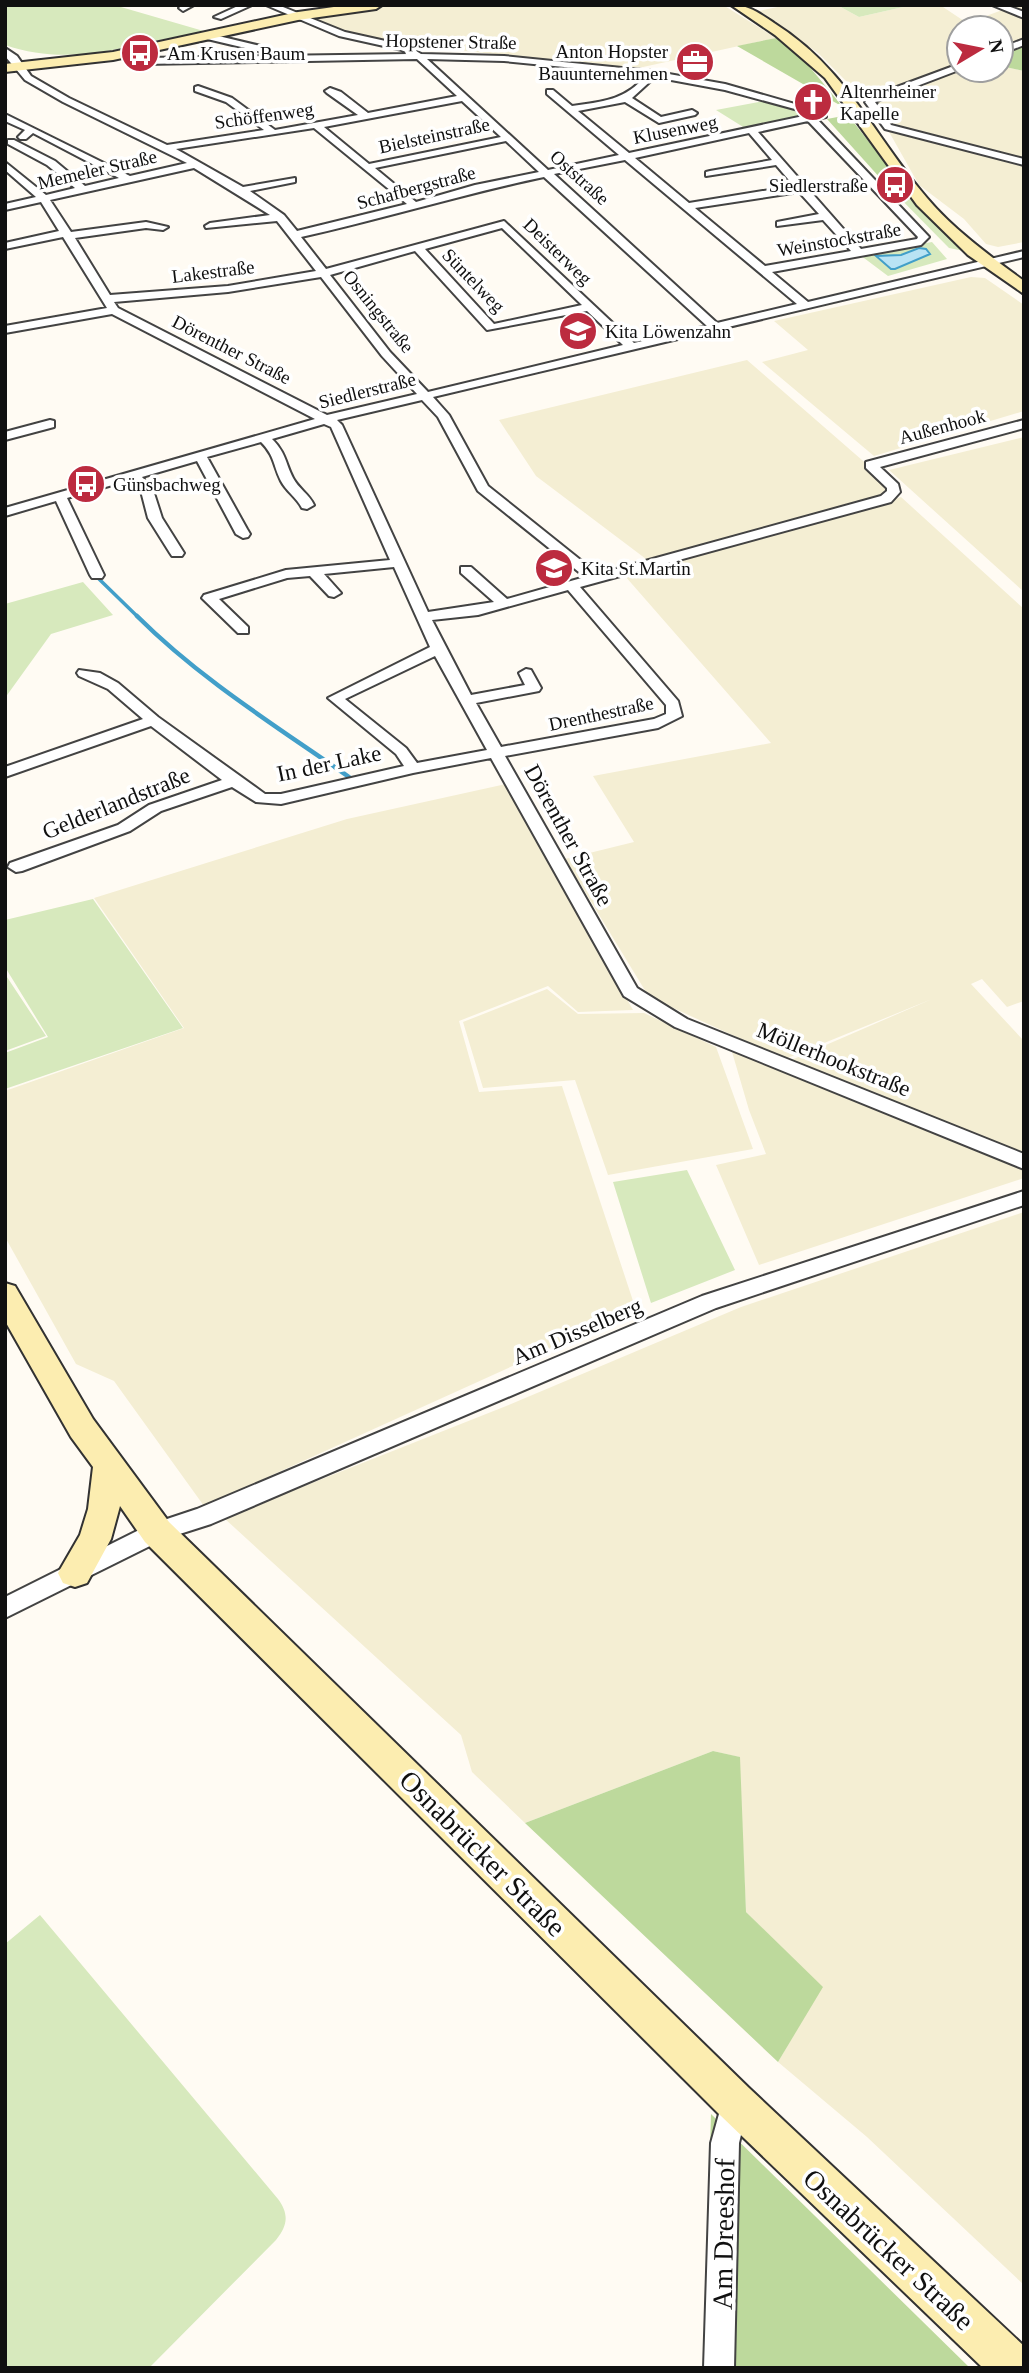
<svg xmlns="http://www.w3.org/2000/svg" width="1029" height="2373" viewBox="0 0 1029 2373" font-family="Georgia,serif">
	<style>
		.farmland { fill: #f4eed3 }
		.green { fill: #d7e9bd }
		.forest { fill: #bdd99c }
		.water { fill: #b9e3f4; stroke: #429fc9; stroke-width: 2 }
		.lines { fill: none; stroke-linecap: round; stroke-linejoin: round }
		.stream-far1 { stroke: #429fc9; stroke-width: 3.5 }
		.stream { stroke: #429fc9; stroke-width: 4.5 }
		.street-casing { stroke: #434343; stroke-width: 4 }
		.secondary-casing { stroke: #323232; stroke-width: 4 }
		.street { fill: #fff; fill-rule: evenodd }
		.secondary { fill: #fcedb0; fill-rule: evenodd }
		.labels { text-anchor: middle; stroke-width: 7; stroke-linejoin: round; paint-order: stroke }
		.far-street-label { font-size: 19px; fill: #101010; stroke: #fff }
		.far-poi-label { font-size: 19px; fill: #101010; stroke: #fff; text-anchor: start }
		.street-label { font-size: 23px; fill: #101010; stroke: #fff }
		.near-street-label { font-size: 28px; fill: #101010; stroke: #fff }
	</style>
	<rect width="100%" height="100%" fill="#fffbf3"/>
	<path class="farmland" d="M396,5H723L776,38L634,69L402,44L345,32L311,17Z
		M787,5H837L859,17L912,5H940L967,23L1005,9L996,5H1024V42L1001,51V28H959V70H1001V66L1024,71V159L893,126L887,122L875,102L948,70L865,100L818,53L759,11Z
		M888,130L1024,167V242L998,247L986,244L964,219L919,185Z
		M971,277L985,278L1024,305V411L874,456L762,362L808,350L774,321Z
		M747,360L870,467L889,490L883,497L650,562L536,476L499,420Z
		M1024,437V592L889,470Z
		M901,497L1024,609V1001L1007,1007L982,979L971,984L1024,1041V1154L789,1061L932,999L785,1059L649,997L565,859L634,842L593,776L771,743L625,576Z
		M506,784L633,1010L578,1012L548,986L459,1021L479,1092L562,1086L636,1310L204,1506L114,1381L76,1364L5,1237V1091L184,1028L94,898L347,819Z
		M547,989L578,1014L644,1013L716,1047L753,1149L608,1175L575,1080L483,1088L463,1022Z
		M730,1045L1024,1164V1178L759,1265L716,1165L766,1154L749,1110Z
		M1024,1212V2285L867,2137L778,2062L822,1987L746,1912L739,1757L713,1751L525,1823L472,1772L461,1735L224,1518L511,1404L741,1307Z"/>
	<path class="green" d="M114,5L207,32C136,40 78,70 5,45V6Z
		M837,5H912L859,17Z
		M764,101L810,115L748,130L716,110Z
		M897,178L922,211L964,251L949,248L881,179Z
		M932,242L947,259L888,276L860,255Z
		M83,582L113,615L51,634L5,698V604Z
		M93,899L183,1028L5,1089V1053L48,1037L5,967V920Z
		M5,974L46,1036L5,1051Z
		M687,1170L735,1270L651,1303L613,1182Z
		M40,1915L278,2199C289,2214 288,2225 276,2240L149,2368H5V1944Z"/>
	<path class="forest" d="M776,38L803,59L843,107L737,46Z
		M1024,42V71L1001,66V51Z
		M848,115L897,178L881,179L827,119Z
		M713,1751L740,1757L746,1912L823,1987L778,2062L525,1823Z
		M711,2114L970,2368H704Z"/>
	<path class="water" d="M919,248L926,249L930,254L895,269H891L876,256L901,255Z"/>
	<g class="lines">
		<path class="stream-far1" d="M99,579L139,618"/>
		<path class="stream" d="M137,616C200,679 276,726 349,777"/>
		<defs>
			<path id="street" d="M182,5H194L183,11L179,8Z
				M240,5H252L221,19L214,17Z
				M266,5H278L345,32L408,46L421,54L504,56L652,71L725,84L826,113V117L817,119L929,237L921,245L772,272L808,302L1024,251V257L433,397L449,415L488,486L598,574L881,496L887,491V488L866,468V462L1024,420V428L880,467L898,484L900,492L891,502L580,587L678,701L682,716L658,728L505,756L637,988L687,1019L1024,1154V1169L675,1027L624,996L491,758L413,773L281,804L256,802L232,787L161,811L130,831L22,871L16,872L8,867L10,863L118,825L149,805L222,780L151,726L5,777V767L143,719L108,689L79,676L77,673L79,670L100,673L118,683L158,717L265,794H281L404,766L396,754L328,698L430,647L394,567L324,574L341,593L334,597L329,596L310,576L287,578L219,599L248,627V633H238L202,598L204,595L286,570L390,560L331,427L324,424L272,439C286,453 285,462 293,478C298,488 309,494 314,505L307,509L302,508C297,498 286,491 281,481C273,465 275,456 261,442L207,457L247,529L250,534L248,537L243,538L236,534L197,461L142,477L153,490L162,518L184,553L182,556H172L170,553L148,518L141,491L130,480L67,498L104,575L102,578H92L90,575L56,501L5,516V508L315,419L112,314L5,333V326L107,308L63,237L5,249V243L59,231L41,202L5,210V204L36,197L5,170V162L46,195L75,188L47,165L8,144V140H14L55,161L85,186L119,178L33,133L26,139H20L18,137L25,130L5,121V114L130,176L187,163L63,102L25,80L5,56V48L17,56L31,76L69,98L167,145L264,130L226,102L195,91V87L198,86L232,98L275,130L358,115L327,93L325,91L330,88L341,92L368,113L457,96L417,59L144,64L139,61L144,58L409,54L402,50L339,36ZM427,59L504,61L646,75C627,100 601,102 572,106L553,90H547V94L619,155L548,170ZM655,77L725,90L813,114L629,153L578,111L625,102L659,123L695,115L697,113L692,110L661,117L632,98ZM462,101L501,137L369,164L324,127ZM808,121L918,237L917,239L861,249L758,132ZM314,128L407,204L297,231L284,215L250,191L295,182V178L243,187L176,149ZM749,133L772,160L710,171L706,172V176L776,165L794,186L689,203L635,158ZM506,141L539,172L475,185L416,202L375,168ZM625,160L797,304L717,323L554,174ZM194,168L270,215L210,223L205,226L206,228L277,221L316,271L228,286L110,295L75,238L146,228L163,230L168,227L146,222L71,232L50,200ZM544,177L707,326L634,343L504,221L326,269L301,237C383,219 462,194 544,177ZM799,192L819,214L777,222V226L823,220L851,251L765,266L695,208ZM502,228L582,305L494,324L425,249ZM415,251L487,330L587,311L623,345L428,392L390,352L330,275ZM321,277L382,356L417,394L327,415L118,308L114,302L228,292ZM422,400L438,417L478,491L585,577L507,599L471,567H461V573L494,602L428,612L342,425L337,420ZM568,590L666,705V714L654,719L501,747L476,703L539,691L541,688L531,670L526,669L519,673L525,685L471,695L432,620L478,615ZM435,656L487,750L417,763L406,748L345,699Z
				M992,5H1005L1024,12V18Z
				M206,33L269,48L270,50L266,53L203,38L202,36Z
				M1024,39V45L1001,54V48Z
				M959,64V70L875,102L891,125L1024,159V165L885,129L865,102L870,97Z
				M50,420L54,421V427L5,440V432Z
				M1024,1191V1205L716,1308L211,1524L164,1539L5,1618V1597L149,1525L197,1509L702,1296Z
				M735,2088L745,2092L749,2102L739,2143L734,2368H704L711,2143L725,2092Z"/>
			<path id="secondary" d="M348,5H382L376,9L298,20L113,60L5,72V64L113,52L298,12Z
				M731,5C749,5 759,13 774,23C846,68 874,136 927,198C954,230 990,256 1024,281V294L968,255L917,205L825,78L775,35Z
				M5,1283L15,1286L93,1419L169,1522L749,2088L1024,2346V2368H983L721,2116L145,1542L120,1506L111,1539L87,1583L75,1587L63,1583L58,1573L80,1535L88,1509L93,1467L71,1437L5,1321Z"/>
		</defs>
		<use href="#street" class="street-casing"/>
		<use href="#secondary" class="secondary-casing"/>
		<use href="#street" class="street"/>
		<use href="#secondary" class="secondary"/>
	</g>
	<defs>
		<symbol id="bus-disc" viewBox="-11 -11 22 22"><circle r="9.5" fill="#bc2b3f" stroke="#fff"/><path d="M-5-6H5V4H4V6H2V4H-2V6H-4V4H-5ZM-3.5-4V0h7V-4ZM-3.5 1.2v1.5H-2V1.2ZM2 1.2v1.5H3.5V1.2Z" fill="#fff"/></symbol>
		<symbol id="office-disc" viewBox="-11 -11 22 22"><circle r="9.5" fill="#bc2b3f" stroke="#fff"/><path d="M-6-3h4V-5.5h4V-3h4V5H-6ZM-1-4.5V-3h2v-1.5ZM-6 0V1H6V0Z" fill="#fff"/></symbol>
		<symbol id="church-disc" viewBox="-11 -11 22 22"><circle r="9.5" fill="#bc2b3f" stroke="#fff"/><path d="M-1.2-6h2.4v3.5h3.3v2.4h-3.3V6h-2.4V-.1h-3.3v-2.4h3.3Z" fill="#fff"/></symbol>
		<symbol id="school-disc" viewBox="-11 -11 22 22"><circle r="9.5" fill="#bc2b3f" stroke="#fff"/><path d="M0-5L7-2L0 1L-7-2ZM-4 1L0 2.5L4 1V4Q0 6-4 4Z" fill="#fff"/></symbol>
	</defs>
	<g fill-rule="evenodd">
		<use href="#bus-disc" x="118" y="31" width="44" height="44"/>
		<use href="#office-disc" x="673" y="40" width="44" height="44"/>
		<use href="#church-disc" x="791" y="80" width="44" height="44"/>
		<use href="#bus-disc" x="873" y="163" width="44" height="44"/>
		<use href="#school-disc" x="556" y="309" width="44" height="44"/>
		<use href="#bus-disc" x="64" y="462" width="44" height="44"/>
		<use href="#school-disc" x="532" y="546" width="44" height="44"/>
	</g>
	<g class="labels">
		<g class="far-street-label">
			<text transform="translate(451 41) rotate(1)" y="7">Hopstener Straße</text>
			<text transform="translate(264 115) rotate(-8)" y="7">Schöffenweg</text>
			<text transform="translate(675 129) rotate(-11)" y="7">Klusenweg</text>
			<text transform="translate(434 135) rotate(-12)" y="7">Bielsteinstraße</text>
			<text transform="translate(97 169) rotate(-13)" y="7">Memeler Straße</text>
			<text transform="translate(580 177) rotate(42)" y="7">Oststraße</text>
			<text transform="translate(416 187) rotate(-15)" y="7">Schafbergstraße</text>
			<text transform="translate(839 239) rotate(-10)" y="7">Weinstockstraße</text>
			<text transform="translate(558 251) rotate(44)" y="7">Deisterweg</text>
			<text transform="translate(213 271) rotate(-7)" y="7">Lakestraße</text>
			<text transform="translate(474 280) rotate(46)" y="7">Süntelweg</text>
			<text transform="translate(379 311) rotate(51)" y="7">Osningstraße</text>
			<text transform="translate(232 349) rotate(27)" y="7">Dörenther Straße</text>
			<text transform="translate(367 390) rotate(-14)" y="7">Siedlerstraße</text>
			<text transform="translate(942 426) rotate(-15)" y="7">Außenhook</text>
			<text transform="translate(601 713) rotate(-12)" y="7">Drenthestraße</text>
		</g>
		<g class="far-poi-label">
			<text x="668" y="58" text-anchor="end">Anton Hopster<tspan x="668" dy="22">Bauunternehmen</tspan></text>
			<text x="167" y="60">Am Krusen Baum</text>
			<text x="840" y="98">Altenrheiner<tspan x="840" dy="22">Kapelle</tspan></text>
			<text x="868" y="192" text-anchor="end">Siedlerstraße</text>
			<text x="605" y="338">Kita Löwenzahn</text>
			<text x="113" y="491">Günsbachweg</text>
			<text x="581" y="575">Kita St.Martin</text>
		</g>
		<g class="street-label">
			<text transform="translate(329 763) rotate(-12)" y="8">In der Lake</text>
			<text transform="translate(116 803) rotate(-22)" y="8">Gelderlandstraße</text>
			<text transform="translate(569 835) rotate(61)" y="8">Dörenther Straße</text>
			<text transform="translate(834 1059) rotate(22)" y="8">Möllerhookstraße</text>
			<text transform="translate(577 1331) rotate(-23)" y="8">Am Disselberg</text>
		</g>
		<g class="near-street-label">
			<text transform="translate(483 1853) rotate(45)" y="10">Osnabrücker Straße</text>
			<text transform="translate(723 2234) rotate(-89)" y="10">Am Dreeshof</text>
			<text transform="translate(889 2249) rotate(43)" y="10">Osnabrücker Straße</text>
		</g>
	</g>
	<rect width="1029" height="2373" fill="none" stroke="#101010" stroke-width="14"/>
	<g transform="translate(980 49) rotate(80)"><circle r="33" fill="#ffffff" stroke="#9f9f9f" stroke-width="2"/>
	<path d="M0-5L12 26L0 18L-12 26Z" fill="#bc2b3f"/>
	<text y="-10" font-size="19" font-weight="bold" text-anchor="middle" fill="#101010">N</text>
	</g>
</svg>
